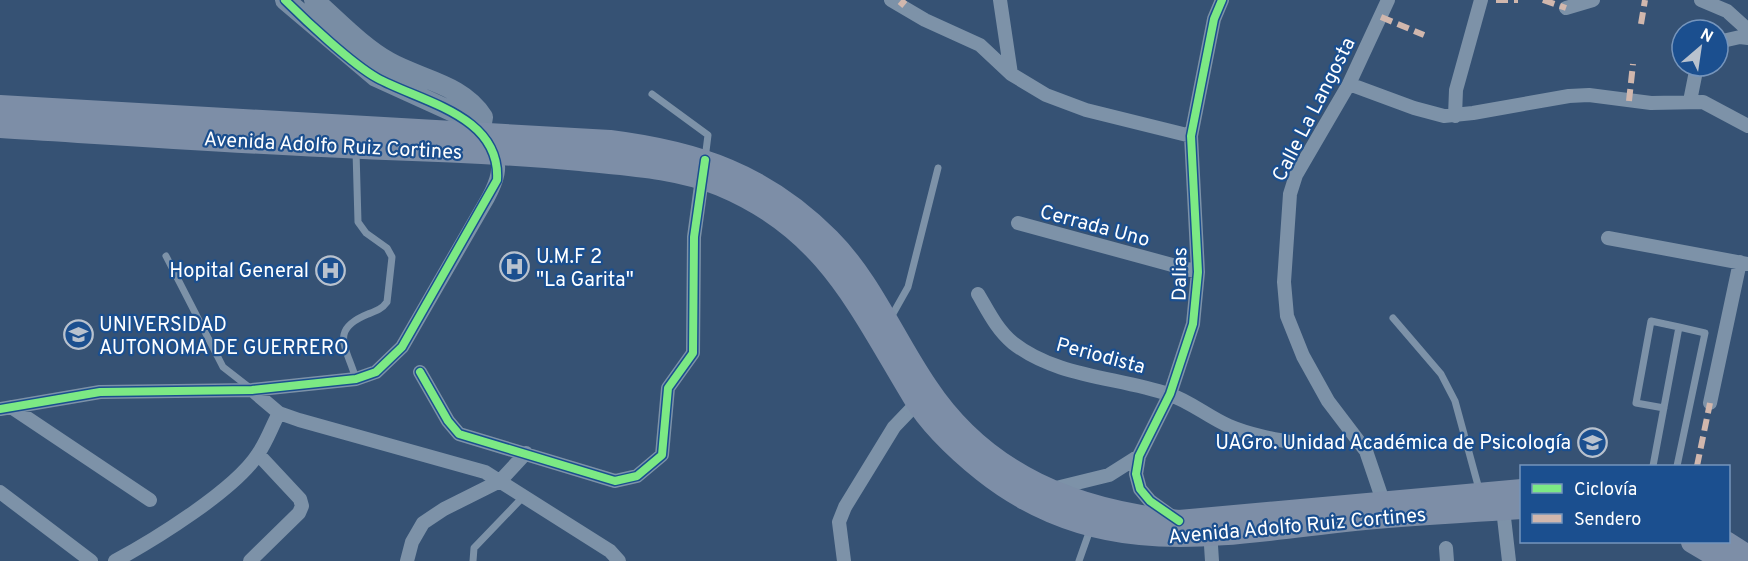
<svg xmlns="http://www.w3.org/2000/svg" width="1748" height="561" viewBox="0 0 1748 561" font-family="Overpass,sans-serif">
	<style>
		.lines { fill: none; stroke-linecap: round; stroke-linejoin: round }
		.lane { stroke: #7d92a8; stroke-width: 7 }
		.street { stroke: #7d92a8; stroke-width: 14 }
		.secondary { stroke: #798da4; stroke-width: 20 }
		.primary { stroke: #7d8ea7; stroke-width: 22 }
		.quiet { stroke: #d1b7ad; stroke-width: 6; stroke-dasharray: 12 6; stroke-linecap: butt }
		.cycleway-casing { stroke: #1b4f8f; stroke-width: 11 }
		.cycleway { stroke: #7ce984; stroke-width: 8 }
		.labels { text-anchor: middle; stroke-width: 4.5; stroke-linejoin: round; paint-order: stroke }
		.street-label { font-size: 20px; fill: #fff; stroke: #1b4f8f }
		.poi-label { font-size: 20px; fill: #fff; stroke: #1b4f8f; text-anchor: start }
	</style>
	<rect width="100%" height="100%" fill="#365274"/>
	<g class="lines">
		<path class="lane" d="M652,94L708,135L705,159
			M166,256L223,367L250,388
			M1393,318L1441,374L1455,401L1479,489
			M890,319L908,287L938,168
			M356,379C346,346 329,330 368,314C376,311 382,309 387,302L392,257L387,248L366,233L358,222L356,151
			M1653,466L1679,327L1651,321L1636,403L1664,408
			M1677,466L1705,333L1679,327
			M473,561L474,548L523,497
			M1079,561L1091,527"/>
		<path class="street" d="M891,0L925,20L980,45L1011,74L1046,95L1086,110L1191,136
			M1000,0L1011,74
			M1701,0L1727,11L1748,30
			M1566,8L1593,0
			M1718,42L1740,37L1748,38
			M1349,84L1414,108L1444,116L1473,113L1569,96L1589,95L1651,103L1703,102L1748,126
			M1690,101L1697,66
			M1455,116L1456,90L1481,0
			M1018,223L1198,272
			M1608,238L1748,264
			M978,294C988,311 997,330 1013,343C1056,377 1117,377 1168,394C1190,401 1208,417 1229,426C1250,435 1273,439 1296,443
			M420,372L448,421L459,434L615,481L637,476L662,455L668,388L693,353L694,237L703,171
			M252,390L279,413L299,420L485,472L610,551L619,561
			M1710,403L1740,262
			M11,407L150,500
			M0,409L100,392L252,390L356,379L376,372L402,347L488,198C496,183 504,165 492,149
			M1052,489L1109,475L1139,456
			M0,492L91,561
			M1383,501L1366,451L1328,401L1303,356L1287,316L1284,282L1290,194L1296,175L1349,84L1388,0
			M1503,509L1509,561
			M1171,516L1150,501L1140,489L1136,474L1139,456L1170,394L1193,324L1198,272L1191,136L1214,19L1222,0
			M1210,530L1212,561
			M1446,548L1447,561
			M115,561C154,540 235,490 258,454C267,441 272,426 279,413
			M250,561L299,513L302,506L300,499L258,454
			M407,561L412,542L423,523L444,509L500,481L526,453
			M844,561L839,522L845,507L894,427L917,403"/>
		<path class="secondary" d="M285,0L376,77L464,117L480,134
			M314,0C338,21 361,46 389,62C421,80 462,84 483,117L480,134"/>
		<path class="primary" d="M0,106L610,141C697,152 766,175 829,239C871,281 894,339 927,387C986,476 1077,511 1179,521L1522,490
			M0,127C129,135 258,144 386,149C451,151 515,154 580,160C627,165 675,167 720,185C826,229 858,306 914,398C931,426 957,450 983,471C1096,561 1213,536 1345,521C1404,515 1463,512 1522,508
			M1692,542L1724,561
			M1726,542L1748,556"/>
		<path class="quiet" d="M1496,0H1518
			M1543,0L1566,8
			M900,6L905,0
			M1381,17L1424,35
			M1641,24L1645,0
			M1629,101L1633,64
			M1697,466L1710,403"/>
		<defs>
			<path id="cycleway" d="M420,372L448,421L459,434L615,481L637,476L662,455L668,388L693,353L694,237L705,160
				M0,409L100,392L252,390L356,379L376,372L402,347L497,180C501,115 421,102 377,78C352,64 306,21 285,0
				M1179,521L1150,501L1140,489L1136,474L1139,456L1170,394L1193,324L1198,272L1191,136L1214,19L1222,0"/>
		</defs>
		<use href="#cycleway" class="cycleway-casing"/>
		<use href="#cycleway" class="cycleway"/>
	</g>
	<defs>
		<symbol id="hospital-ring" viewBox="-11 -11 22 22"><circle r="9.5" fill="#1b4f8f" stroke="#b9c2ce" stroke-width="1.5"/><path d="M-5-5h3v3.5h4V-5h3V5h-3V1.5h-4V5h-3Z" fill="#b9c2ce"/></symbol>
		<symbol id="university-ring" viewBox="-11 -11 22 22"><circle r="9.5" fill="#1b4f8f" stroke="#b9c2ce" stroke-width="1.5"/><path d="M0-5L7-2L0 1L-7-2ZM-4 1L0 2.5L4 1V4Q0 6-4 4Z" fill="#b9c2ce"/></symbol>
	</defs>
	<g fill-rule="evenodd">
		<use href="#hospital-ring" x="498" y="250" width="33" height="33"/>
		<use href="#hospital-ring" x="314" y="254" width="33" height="33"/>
		<use href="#university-ring" x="62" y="318" width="33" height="33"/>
		<use href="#university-ring" x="1576" y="426" width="33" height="33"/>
	</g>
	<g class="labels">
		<g class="street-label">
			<text transform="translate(1313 109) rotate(-63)" y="7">Calle La Langosta</text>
			<text transform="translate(333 145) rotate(3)" y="7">Avenida Adolfo Ruiz Cortines</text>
			<text transform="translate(1095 225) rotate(15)" y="7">Cerrada Uno</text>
			<text transform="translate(1179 274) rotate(-89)" y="7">Dalias</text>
			<text transform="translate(1101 355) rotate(15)" y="7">Periodista</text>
			<text transform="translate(1297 525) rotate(-5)" y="7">Avenida Adolfo Ruiz Cortines</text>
		</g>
		<g class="poi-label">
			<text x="536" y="263">U.M.F 2<tspan x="536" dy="23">"La Garita"</tspan></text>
			<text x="309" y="277" text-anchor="end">Hopital General</text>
			<text x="99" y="331">UNIVERSIDAD<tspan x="99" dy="23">AUTONOMA DE GUERRERO</tspan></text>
			<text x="1571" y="449" text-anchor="end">UAGro. Unidad Académica de Psicología</text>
		</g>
	</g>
	<rect x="1520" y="465" width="210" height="78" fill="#1b4f8f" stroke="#7695bc" stroke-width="1.5"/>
	<rect x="1532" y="484" width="30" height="9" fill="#7ce984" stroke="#7695bc" stroke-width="1.5"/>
	<text x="1574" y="495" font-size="18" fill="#ffffff">Ciclovía</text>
	<rect x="1532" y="514" width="30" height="9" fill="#d1b7ad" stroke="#7695bc" stroke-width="1.5"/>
	<text x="1574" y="525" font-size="18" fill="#ffffff">Sendero</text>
	<g transform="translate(1700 48) rotate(29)"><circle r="28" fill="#1b4f8f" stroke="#7695bc" stroke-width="1.5"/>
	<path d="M0-4.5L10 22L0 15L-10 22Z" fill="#b9c2ce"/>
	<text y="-9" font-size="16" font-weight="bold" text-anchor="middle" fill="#ffffff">N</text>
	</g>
</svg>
